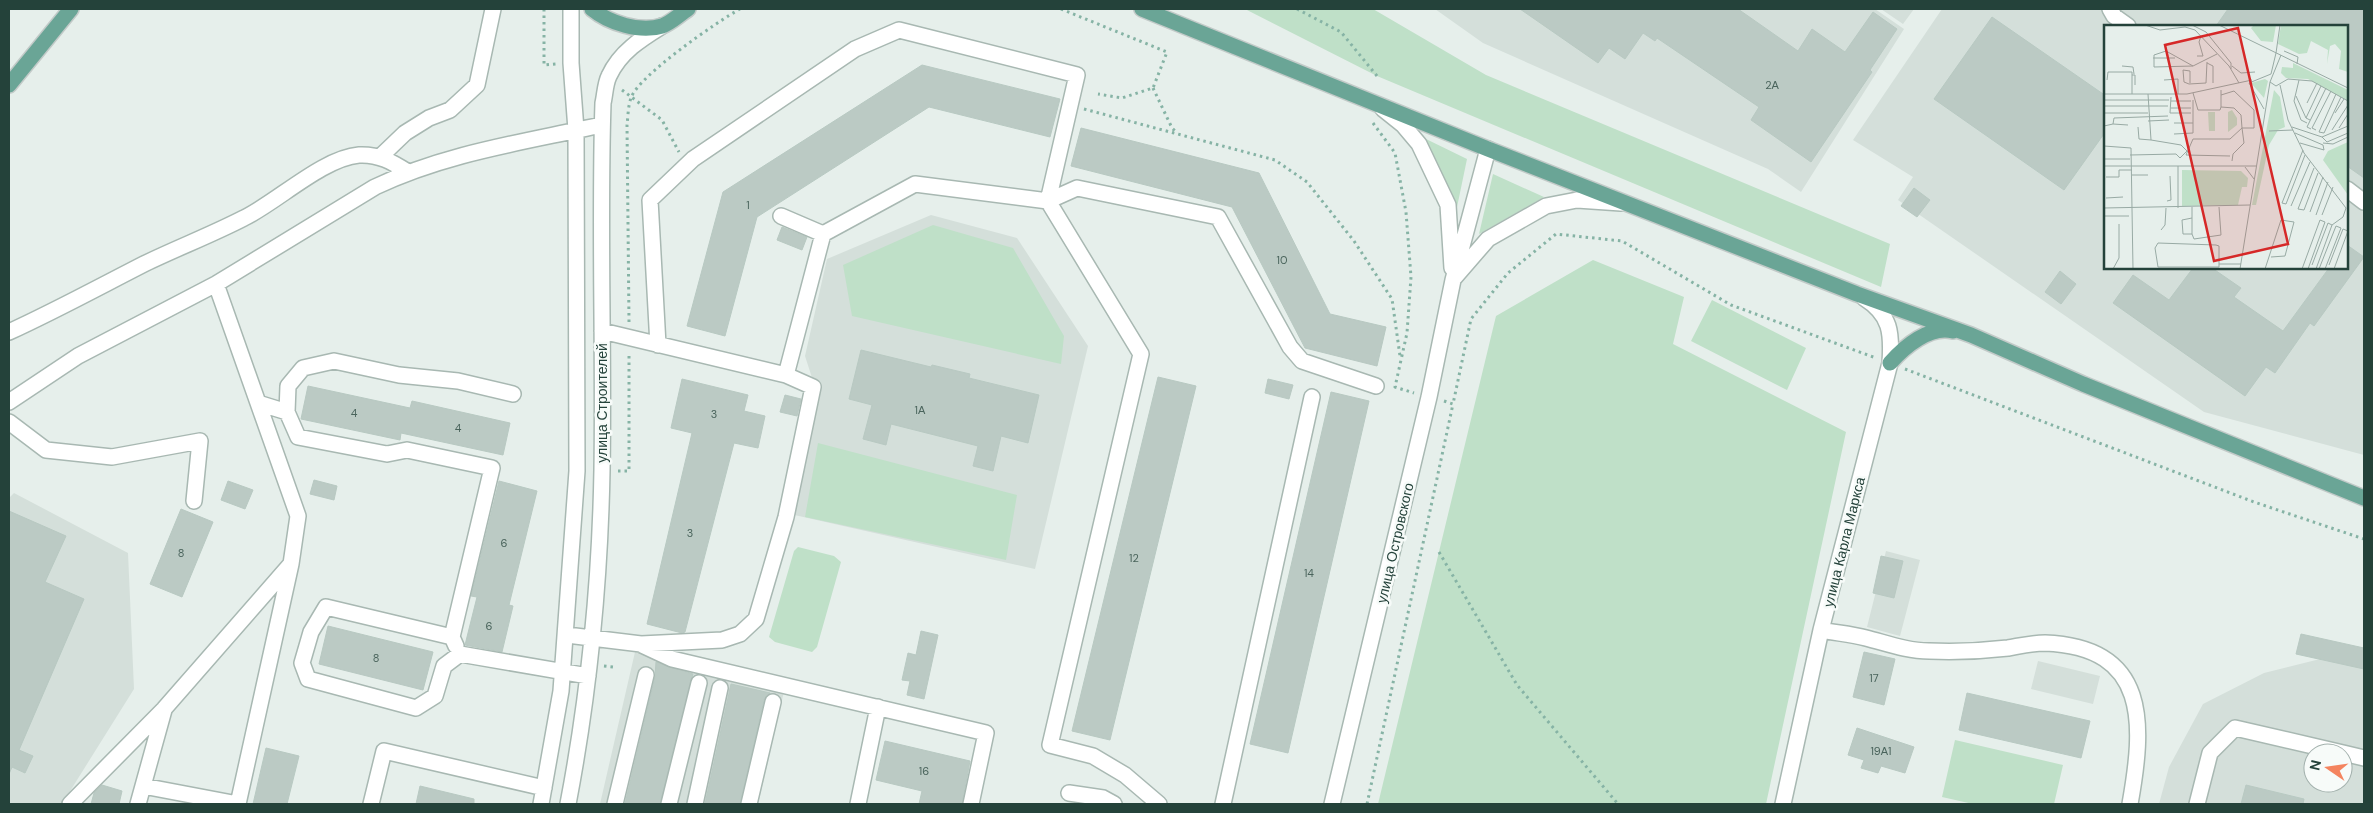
<svg xmlns="http://www.w3.org/2000/svg" width="2373" height="813" viewBox="0 0 2373 813" font-family="'DM Sans',sans-serif">
	<style>
		.built { fill: #d4dfda; fill-rule: evenodd }
		.green { fill: #bfe0c8 }
		.building { fill: #bbcac4; stroke: #b8c9c2 }
		.lines { fill: none; stroke-linecap: round; stroke-linejoin: round }
		.minor-casing { stroke: #a8b8b2; stroke-width: 18 }
		.major-casing { stroke: #c2cac8; stroke-width: 18 }
		.path { stroke: #86b3a5; stroke-width: 3; stroke-dasharray: 2.5 4; stroke-linecap: butt }
		.minor { stroke: #fff; stroke-width: 15 }
		.major { stroke: #6aa596; stroke-width: 15 }
		.labels { text-anchor: middle; stroke-width: 5; stroke-linejoin: round; paint-order: stroke }
		.number-label { font-size: 11px; fill: #4a645c }
		.street-label { font-size: 14px; fill: #24423a; stroke: #f7fbf9 }
		.inset-road { fill: none; stroke: #98aaa4; stroke-width: 1 }
		.view { fill: #d62828; fill-opacity: 0.15; stroke: #d62828; stroke-width: 2.5 }
		.inset-edge { fill: none; stroke: #24423a; stroke-width: 2.5 }
	</style>
	<rect width="100%" height="100%" fill="#e6efeb"/>
	<path class="built" d="M1435,9H1875L1904,29L1801,192L1768,169L1483,43Z
		M1881,9H1914L1903,24Z
		M1942,9H2364V455L2204,412L1898,200L1913,177L1853,140ZM2106,26H2347V268H2106Z
		M931,215L1017,238L1088,346L1035,569L790,514L815,387L805,356L827,259Z
		M14,493L128,553L134,689L62,804H9V498Z
		M1886,551L1920,560L1900,636L1867,627Z
		M635,652L785,687L758,804H600Z
		M2336,655H2364V804H2159L2169,767L2203,704L2264,673ZM2313,753H2343V783H2313Z
		M2038,661L2100,676L2093,704L2031,689Z"/>
	<path class="green" d="M1245,9H1373L1486,75L1890,244L1881,287L1377,76Z
		M1426,139L1467,159L1456,212V211Z
		M1493,174L1544,197L1479,234Z
		M933,225L1013,248L1064,336L1061,364L852,316L843,265Z
		M1593,260L1684,297L1673,344L1846,432L1766,804H1378L1496,316Z
		M1712,300L1806,348L1787,390L1691,341Z
		M818,443L1017,495L1006,560L805,517Z
		M798,547L834,556L841,562L817,647L812,652L775,642L769,637L794,551Z
		M1955,740L2063,765L2054,804H1973L1942,797Z"/>
	<path class="building" d="M1520,9H1738L1798,51L1812,29L1845,52L1873,12L1897,29L1870,70L1872,72L1811,162L1751,120L1759,107L1657,38L1655,41L1643,33L1625,59L1609,48L1598,63Z
		M2228,9H2364V178L2347,166V26H2216Z
		M1992,17L2106,96V131L2064,190L1934,99Z
		M922,65L1060,99L1050,137L929,107L757,217L725,336L687,326L723,192Z
		M1081,128L1259,173L1330,314L1386,327L1377,366L1305,348L1232,207L1071,166Z
		M1914,188L1930,200L1917,217L1901,206Z
		M782,227L807,237L802,250L777,240Z
		M2347,245L2364,257L2314,326L2310,323L2275,373L2266,367L2245,396L2113,303L2133,275L2169,300L2193,268H2212L2241,288L2234,297L2283,331L2329,268H2347Z
		M2060,271L2076,284L2061,304L2045,292Z
		M861,350L931,367L932,365L970,374L969,378L1039,395L1028,443L1001,436L993,471L973,466L978,446L891,424L886,445L863,439L872,405L849,399Z
		M1158,377L1196,386L1110,740L1072,731Z
		M682,379L748,395L744,411L765,416L758,448L734,443L685,632L682,633L647,624L692,433L671,428Z
		M1268,379L1293,385L1289,399L1265,393Z
		M308,386L410,408L412,401L510,423L503,455L401,433L400,440L301,419Z
		M1331,392L1369,401L1288,753L1250,744Z
		M785,395L801,399L797,416L780,412Z
		M314,480L337,486L334,500L310,494Z
		M228,481L253,490L245,509L221,500Z
		M499,481L537,491L509,605L513,606L502,652L465,645L477,597L471,596Z
		M181,509L213,522L182,597L150,584Z
		M9,511L66,536L45,582L84,599L19,750L33,756L25,773L12,767L9,774Z
		M1881,556L1903,561L1894,598L1873,593Z
		M328,626L433,652L423,690L319,664Z
		M921,631L938,635L924,699L907,695L910,681L902,680L908,653L916,655Z
		M2301,634L2364,648V669L2296,654Z
		M1864,652L1895,659L1884,705L1853,697Z
		M656,662L693,674L660,804H625L655,677Z
		M731,684L770,693L764,700L740,804H705Z
		M1967,693L2090,721L2081,758L1959,730Z
		M1857,728L1914,747L1905,773L1881,766L1878,773L1861,768L1864,760L1848,755Z
		M885,741L970,761L962,804H919L922,791L876,780Z
		M266,748L299,756L287,804H253Z
		M102,785L122,791L119,804H91L94,793Z
		M2246,785L2304,799L2303,804H2241Z
		M420,786L474,799V804H416Z"/>
	<g class="lines">
		<defs>
			<path id="minor" d="M2110,9L2114,16L2128,26
				M1383,109L1403,125L1419,144L1448,205L1452,268
				M381,156L405,133L429,118L450,110L477,85L493,9
				M2347,189L2364,202
				M1048,201L1077,188L1218,217L1290,347L1302,361L1376,386
				M781,216L823,234
				M1455,277L1488,239L1546,206L1577,200L1621,203
				M216,284L298,516L291,564L238,804
				M602,331L786,375L823,234L915,184L1048,201L1141,354L1050,745L1093,756L1125,775L1159,804
				M9,332C55,311 99,287 144,264C177,248 211,235 244,218C277,202 323,158 359,155C379,154 392,162 408,172
				M658,345L650,200L693,159L855,49L899,30L1077,75L1048,201
				M9,402L78,356L216,284L375,187C446,153 525,142 601,125
				M258,403L287,412L298,437L387,454L407,450L492,468L452,637L456,646
				M287,412L288,386L303,368L334,361L399,375L458,381L513,394
				M9,422L46,450L112,457L200,441L194,501
				M1821,630C1836,633 1851,634 1866,638C1886,643 1907,651 1929,651C1954,652 1982,651 2008,648C2020,646 2032,643 2045,643C2150,647 2144,725 2130,804
				M567,635L641,644L722,640L740,634L756,619L786,517L813,387L786,375
				M452,637L326,607L311,632L302,663L308,679L416,708L435,696L444,666L460,654L588,676
				M642,645L672,659L986,733L971,804
				M2343,753L2364,758
				M143,786L238,804
				M1069,793L1103,798L1114,804
				M70,804L164,709L290,565
				M138,804L164,710
				M371,804L384,751L544,788
				M541,804L561,691L577,471L576,130L571,63V9
				M568,804C589,694 600,582 602,470C604,348 599,225 603,103C605,95 605,84 609,76C620,52 641,39 662,26
				M615,804L646,675
				M669,804L699,683
				M695,804L720,688
				M749,804L773,702
				M858,804L878,707
				M1223,804L1312,397
				M1332,804L1429,397L1453,280L1488,149
				M1783,804L1821,630L1890,363C1892,333 1891,315 1864,298
				M2197,804L2210,753L2235,728L2343,753"/>
			<path id="major" d="M592,9C609,23 640,33 662,26C671,23 680,14 688,9
				M1142,9L1488,149L1857,294L1971,335L2083,384L2364,498
				M9,85L71,9
				M1890,363C1904,347 1930,325 1953,331"/>
		</defs>
		<use href="#minor" class="minor-casing"/>
		<use href="#major" class="major-casing"/>
		<path class="path" d="M544,9V65L556,64
			M1061,9L1167,52L1153,88L1122,98L1098,94
			M1297,9L1341,32L1377,76
			M1153,88L1172,128L1177,133
			M622,90L662,120L679,152
			M1084,109L1275,160L1307,182L1354,241L1392,299L1400,356
			M1373,123L1395,153L1406,212L1411,277L1407,333L1395,387L1414,393
			M629,322L627,125C628,117 628,106 631,98C638,76 718,21 740,9
			M1905,369L2254,502L2364,539
			M1444,401L1453,404L1471,319L1508,273L1556,234L1622,241L1731,305L1876,358
			M618,471H629V353
			M1439,552L1517,685L1618,804
			M604,666L613,667
			M1367,804L1453,404"/>
		<use href="#minor" class="minor"/>
		<use href="#major" class="major"/>
	</g>
	<g class="labels">
		<g class="number-label">
			<text x="1772" y="89">2А</text>
			<text x="748" y="209">1</text>
			<text x="1282" y="264">10</text>
			<text x="920" y="414">1А</text>
			<text x="354" y="417">4</text>
			<text x="714" y="418">3</text>
			<text x="458" y="432">4</text>
			<text x="690" y="537">3</text>
			<text x="504" y="547">6</text>
			<text x="181" y="557">8</text>
			<text x="1134" y="562">12</text>
			<text x="1309" y="577">14</text>
			<text x="489" y="630">6</text>
			<text x="376" y="662">8</text>
			<text x="1874" y="682">17</text>
			<text x="1881" y="755">19А1</text>
			<text x="924" y="775">16</text>
		</g>
		<g class="street-label">
			<text transform="translate(602 403) rotate(-90)" y="5">улица Строителей</text>
			<text transform="translate(1844 542) rotate(-76)" y="5">улица Карла Маркса</text>
			<text transform="translate(1395 543) rotate(-77)" y="5">улица Островского</text>
		</g>
	</g>
	<g transform="translate(2104 25)">
		<rect width="244" height="244" fill="#e6efeb"/>
		<path d="M150,0H172L169,17L157,16L147,3ZM177,0H244V47L235,44L237,26L231,19L226,21L223,39L224,25L207,16L203,28L195,29L174,19ZM189,38L244,65V76L204,54L182,53L177,48L178,42L189,43ZM161,54L164,56L160,73L147,58ZM170,65L176,72L181,102L174,105L165,120L152,180H148ZM128,85L133,93V100L124,107V87ZM104,87H111V106H105ZM244,117V170L219,135L224,126ZM78,145L137,146L144,153L143,162H138L134,180L78,181Z" fill="#bfe0c8"/>
		<path class="inset-road" d="M41,0L56,5L81,2L91,5L125,41L135,58M88,0L102,7L127,38V44M115,0L244,63M180,26L194,32L193,39M172,28L176,0M93,31H99L95,17L97,11M49,33H71M103,38L109,41V58M18,41L29,42L30,49M89,41L62,26L50,30V42L89,41L113,29M128,41L137,48L151,47M3,55L4,47H28V50M60,55L74,54V69M195,55L190,76L197,95L203,98M166,57L172,61L184,54L208,56L244,76M86,58V46L79,45L80,57L85,59L102,58L103,37M176,60L184,95L200,128L242,183L239,192L228,200M117,65V82L130,83L137,90L138,103L126,114H89L82,130L126,131M89,68L94,85H116L117,82M0,69H83L148,55M28,69V50H31V60M232,69L215,107L220,108L237,72M117,70L130,66L150,85V103H138L140,118L129,129L128,136M192,71L202,93M67,72L66,88H87M0,75H65M67,76H87M203,78L213,58M0,81H64M67,83H87M160,84L145,58L167,49L172,28M0,88H44M231,88L240,74M206,95L202,93L217,61M44,96L65,95M70,98H89M9,99L24,100M0,101L9,99L10,93L64,91M34,102L35,114L47,115L44,69M188,102L218,112L223,117L244,108M235,103L244,89M207,104L203,102L222,63M212,105L208,103L227,66M228,105L244,80M165,106L189,105M191,108L219,120L220,125L196,118M70,109L89,108V75M218,112L244,101M219,118L229,119L244,112M0,121L27,123L29,244M199,125L178,178L182,179L201,130M26,130L72,129L76,133L83,126L77,120L47,115M0,134H26M0,141H152M74,141V183M141,142L150,154M210,143L194,184L200,185L214,148M28,150H44M2,152H15V145H28M2,173L19,172M63,176L67,175L66,151M187,181L206,137M88,182V209H79L78,195L88,193M0,183L146,180M206,187L219,152M212,190L224,157M218,190L229,162M0,191H25M57,205L61,200L62,183M88,209L90,214L117,210L115,182M54,218L112,220L115,221V242H54L51,223ZM115,239H137M208,240L224,198L228,200L212,244M225,240L239,204L244,206M9,244L15,233V199M136,244L166,57L177,30M161,244L177,195L190,197L181,231L167,232M198,244L216,195L221,197L204,244M215,244L232,201L237,203L221,244M230,244L244,206"/>
		<path class="view" d="M134,3L184,219L110,236L61,20Z"/>
		<rect width="244" height="244" class="inset-edge"/>
	</g>
	<rect width="2373" height="813" fill="none" stroke="#24423a" stroke-width="20"/>
	<g transform="translate(2328 768) rotate(283)"><circle r="24" fill="#f7fbf9" stroke="#a3b1ad"/>
	<path d="M0-4L9 19L0 12L-9 19Z" fill="#f4845f"/>
	<text y="-8" font-size="14" font-weight="bold" text-anchor="middle" fill="#24423a">N</text>
	</g>
</svg>
